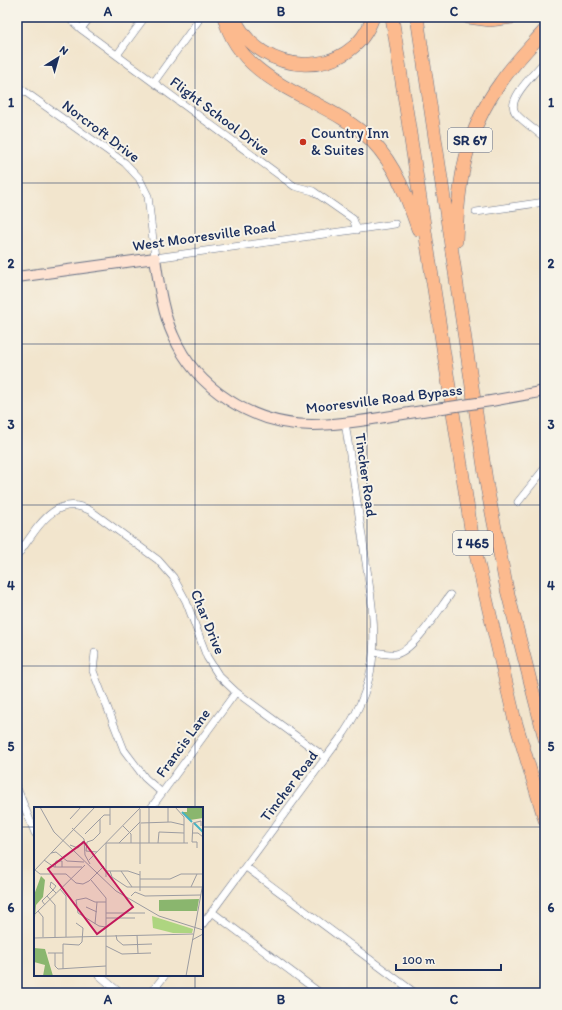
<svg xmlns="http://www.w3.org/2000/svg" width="562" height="1010" viewBox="0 0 562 1010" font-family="Itim,sans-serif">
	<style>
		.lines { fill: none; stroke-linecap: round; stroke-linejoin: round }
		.street-casing { stroke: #666f85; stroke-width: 8 }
		.secondary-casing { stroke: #666f85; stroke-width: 12 }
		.highway-casing { stroke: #666f85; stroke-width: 14 }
		.street { stroke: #fff; stroke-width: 7 }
		.secondary { stroke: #fee3d2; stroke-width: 10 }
		.highway { stroke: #fcba8e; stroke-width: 13 }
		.secondary-bridge-casing { stroke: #666f85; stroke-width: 12; stroke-linecap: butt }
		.secondary-bridge { stroke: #fee3d2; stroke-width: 10 }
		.grid { fill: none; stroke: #1b2f5e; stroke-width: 1; stroke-opacity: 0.55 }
		.poi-dot { fill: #c8321e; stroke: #f7f3e8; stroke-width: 1.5 }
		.labels { text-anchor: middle; stroke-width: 4; stroke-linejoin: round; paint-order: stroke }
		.shield { fill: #f7f3e8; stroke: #5d6a87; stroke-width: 1 }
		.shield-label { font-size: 14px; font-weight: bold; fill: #1b2f5e }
		.street-label { font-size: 15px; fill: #1b2f5e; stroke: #f7f3e8 }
		.poi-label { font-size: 15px; fill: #1b2f5e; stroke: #f7f3e8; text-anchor: start }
		.inset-river { fill: none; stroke: #47b3c4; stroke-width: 2 }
		.inset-road { fill: none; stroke: #9c9ca1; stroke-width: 1 }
		.view { fill: #c2185b; fill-opacity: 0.15; stroke: #c2185b; stroke-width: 2 }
		.inset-edge { fill: none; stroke: #1b2f5e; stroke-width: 2 }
		.neatline { fill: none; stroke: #1b2f5e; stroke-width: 1.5 }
		.grid-label { font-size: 13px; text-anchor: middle; font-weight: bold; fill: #1b2f5e }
	</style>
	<rect width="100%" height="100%" fill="#f7f3e8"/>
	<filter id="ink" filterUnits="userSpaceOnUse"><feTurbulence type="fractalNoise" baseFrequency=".025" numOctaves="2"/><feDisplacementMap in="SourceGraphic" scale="8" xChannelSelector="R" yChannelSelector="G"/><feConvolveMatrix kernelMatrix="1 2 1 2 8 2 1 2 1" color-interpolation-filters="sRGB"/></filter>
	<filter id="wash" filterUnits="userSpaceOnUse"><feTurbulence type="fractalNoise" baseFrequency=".012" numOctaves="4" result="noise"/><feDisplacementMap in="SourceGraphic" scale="16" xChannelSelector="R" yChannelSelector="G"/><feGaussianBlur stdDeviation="0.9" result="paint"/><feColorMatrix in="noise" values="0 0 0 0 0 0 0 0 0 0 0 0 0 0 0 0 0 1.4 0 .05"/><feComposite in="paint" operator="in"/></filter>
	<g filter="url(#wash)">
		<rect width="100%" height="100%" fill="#f2e5cd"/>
	</g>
	<g filter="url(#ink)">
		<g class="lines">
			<defs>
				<path id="street" d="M68,17L81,29L294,186L313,191L353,219L357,230
					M81,29L90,17
					M117,55L145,17
					M545,61C537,71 506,99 515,112C520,120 537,131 545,138
					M154,82L198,21L197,17
					M17,86L125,163L139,178L148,196L155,258L395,224
					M476,212L545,202
					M518,502L545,468
					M17,556C36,531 54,491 91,511L158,560L173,577L186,601L207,657L219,676L236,692L326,758
					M374,652C381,653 389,655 396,654C414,650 438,611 450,595
					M95,653L93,671L124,750L145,778L162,793
					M17,788L35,833
					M151,808L236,692
					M246,867L415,993
					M212,912L320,993
					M202,925L344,733C388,668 373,614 363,542C357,502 351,462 345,422
					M99,975L120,993
					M151,993L165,975"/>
				<path id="secondary" d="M17,277L155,258C159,284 162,311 173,335C196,389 253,425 312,425C349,425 392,415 429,410
					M491,401L545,391"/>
				<path id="highway" d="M224,17C243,89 326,95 372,141C396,166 407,197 418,229
					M234,17C259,78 351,82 373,17
					M392,17L473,542L514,717L545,820
					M417,17L487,487L507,590L545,739
					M468,17L490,20L513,17
					M456,241C458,182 465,131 501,82C514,63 530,47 545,30"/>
			</defs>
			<use href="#street" class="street-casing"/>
			<use href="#secondary" class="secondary-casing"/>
			<use href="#highway" class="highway-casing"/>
			<use href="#street" class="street"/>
			<use href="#secondary" class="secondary"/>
			<use href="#highway" class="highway"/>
			<defs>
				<path id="secondary-bridge" d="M429,410L491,401"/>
			</defs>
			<use href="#secondary-bridge" class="secondary-bridge-casing"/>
			<use href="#secondary-bridge" class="secondary-bridge"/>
		</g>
	</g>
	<path class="grid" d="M195,17V808M367,17V993M17,183H545M17,344H545M17,505H545M17,666H545M17,827H35M202,827H545M195,975V993"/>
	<circle class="poi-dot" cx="303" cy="142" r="4"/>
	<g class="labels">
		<g class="shield">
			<rect x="448" y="128" width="44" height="24" rx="3"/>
			<rect x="453" y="531" width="40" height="24" rx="3"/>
		</g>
		<g class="shield-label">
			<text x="470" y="145">SR 67</text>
			<text x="473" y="548">I 465</text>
		</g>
		<g class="street-label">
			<text transform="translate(220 116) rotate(37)" y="5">Flight School Drive</text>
			<text transform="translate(101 131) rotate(37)" y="5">Norcroft Drive</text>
			<text transform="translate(204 236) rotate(-8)" y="5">West Mooresville Road</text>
			<text transform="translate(384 399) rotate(-7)" y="5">Mooresville Road Bypass</text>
			<text transform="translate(366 475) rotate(82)" y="5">Tincher Road</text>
			<text transform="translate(208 622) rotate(68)" y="5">Char Drive</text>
			<text transform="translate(183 743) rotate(-54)" y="5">Francis Lane</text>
			<text transform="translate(289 786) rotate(-53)" y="5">Tincher Road</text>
		</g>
		<g class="poi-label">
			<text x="311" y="138">Country Inn<tspan x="311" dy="17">&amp; Suites</tspan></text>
		</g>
	</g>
	<g transform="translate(34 807)">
		<rect width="169" height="169" fill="#f2e5cd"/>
		<path d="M118,109L159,122L158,126H139L119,121Z" fill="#aed580"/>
		<path d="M153,0H169V11L156,13L148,5H153ZM7,69L11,73L9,90L2,98L0,123V88ZM165,92L163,104H125V93ZM0,141L11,142L19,169H9L11,158L0,155Z" fill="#8ab66e"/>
		<path class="inset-river" d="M148,5L158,15M160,16L169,25"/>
		<path class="inset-road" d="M6,0L20,25L82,84L125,109L169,123M115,0V36M134,0V15M141,0L150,10V36M36,12L47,0M107,16L137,15L150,18M76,18V0M89,19L97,27V36M38,21L50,32L51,48L56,57M158,26H164L169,30M51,27L70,8H76M72,36H154M85,36L106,15M124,36L125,25L150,26M36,38L44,41L49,34M163,41V35H158L159,16L167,14V19M63,45L52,44L53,35L59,33L66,26V12M17,46L22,45L33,54L50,55M10,53L20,60H48M55,53L107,0M106,57V2M21,60L22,54H28V60M1,63L6,67H32L42,76L49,77L55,74L70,59M0,64L61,0M72,64H94L106,68M76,64L78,70L93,80H168M87,64L98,80M106,64V84M72,70V36M106,72H136L147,67H169M57,73L72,91V169M157,80L163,67M26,82L32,89V130M13,89L21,98V130M97,89L101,85L111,89L167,88M72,95H61L52,91L42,93L44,106L65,119L72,120M11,98L8,94L19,83L22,79L17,75L16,80L22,86M52,100L63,105M4,104L9,110V130M72,106H111M0,108L51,58M72,111H101M61,117L63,95M82,128L83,133L89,138L118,137M103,128L104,146M0,131L159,127M158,133L169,127M72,139L88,147L117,146M14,146H29M21,146V159L24,162L72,159M29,162V137L45,138L48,135L49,121L42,116M152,169L169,76"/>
		<path class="view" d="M50,35L99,100L63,127L14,62Z"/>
		<rect width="169" height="169" class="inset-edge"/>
	</g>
	<rect width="562" height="1010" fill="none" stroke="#f7f3e8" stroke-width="44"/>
	<g transform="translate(58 58) rotate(37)" stroke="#f7f3e8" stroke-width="3" paint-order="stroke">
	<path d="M0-3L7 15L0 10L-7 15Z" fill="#1b2f5e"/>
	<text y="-6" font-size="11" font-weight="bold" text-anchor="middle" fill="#1b2f5e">N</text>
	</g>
	<path d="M396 964v6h105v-6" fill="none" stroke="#1b2f5e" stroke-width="2"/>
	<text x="402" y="964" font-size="12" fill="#1b2f5e" stroke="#f7f3e8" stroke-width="3" paint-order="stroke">100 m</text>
	<rect x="22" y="22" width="518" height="966" class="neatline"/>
	<g class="grid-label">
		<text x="108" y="16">A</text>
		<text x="281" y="16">B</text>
		<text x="454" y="16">C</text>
		<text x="11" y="107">1</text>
		<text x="551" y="107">1</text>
		<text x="11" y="268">2</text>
		<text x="551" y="268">2</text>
		<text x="11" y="429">3</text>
		<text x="551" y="429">3</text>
		<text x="11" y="590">4</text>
		<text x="551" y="590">4</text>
		<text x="11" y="751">5</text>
		<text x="551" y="751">5</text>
		<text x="11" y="912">6</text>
		<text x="551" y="912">6</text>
		<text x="108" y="1004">A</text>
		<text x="281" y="1004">B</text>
		<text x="454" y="1004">C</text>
	</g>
</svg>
